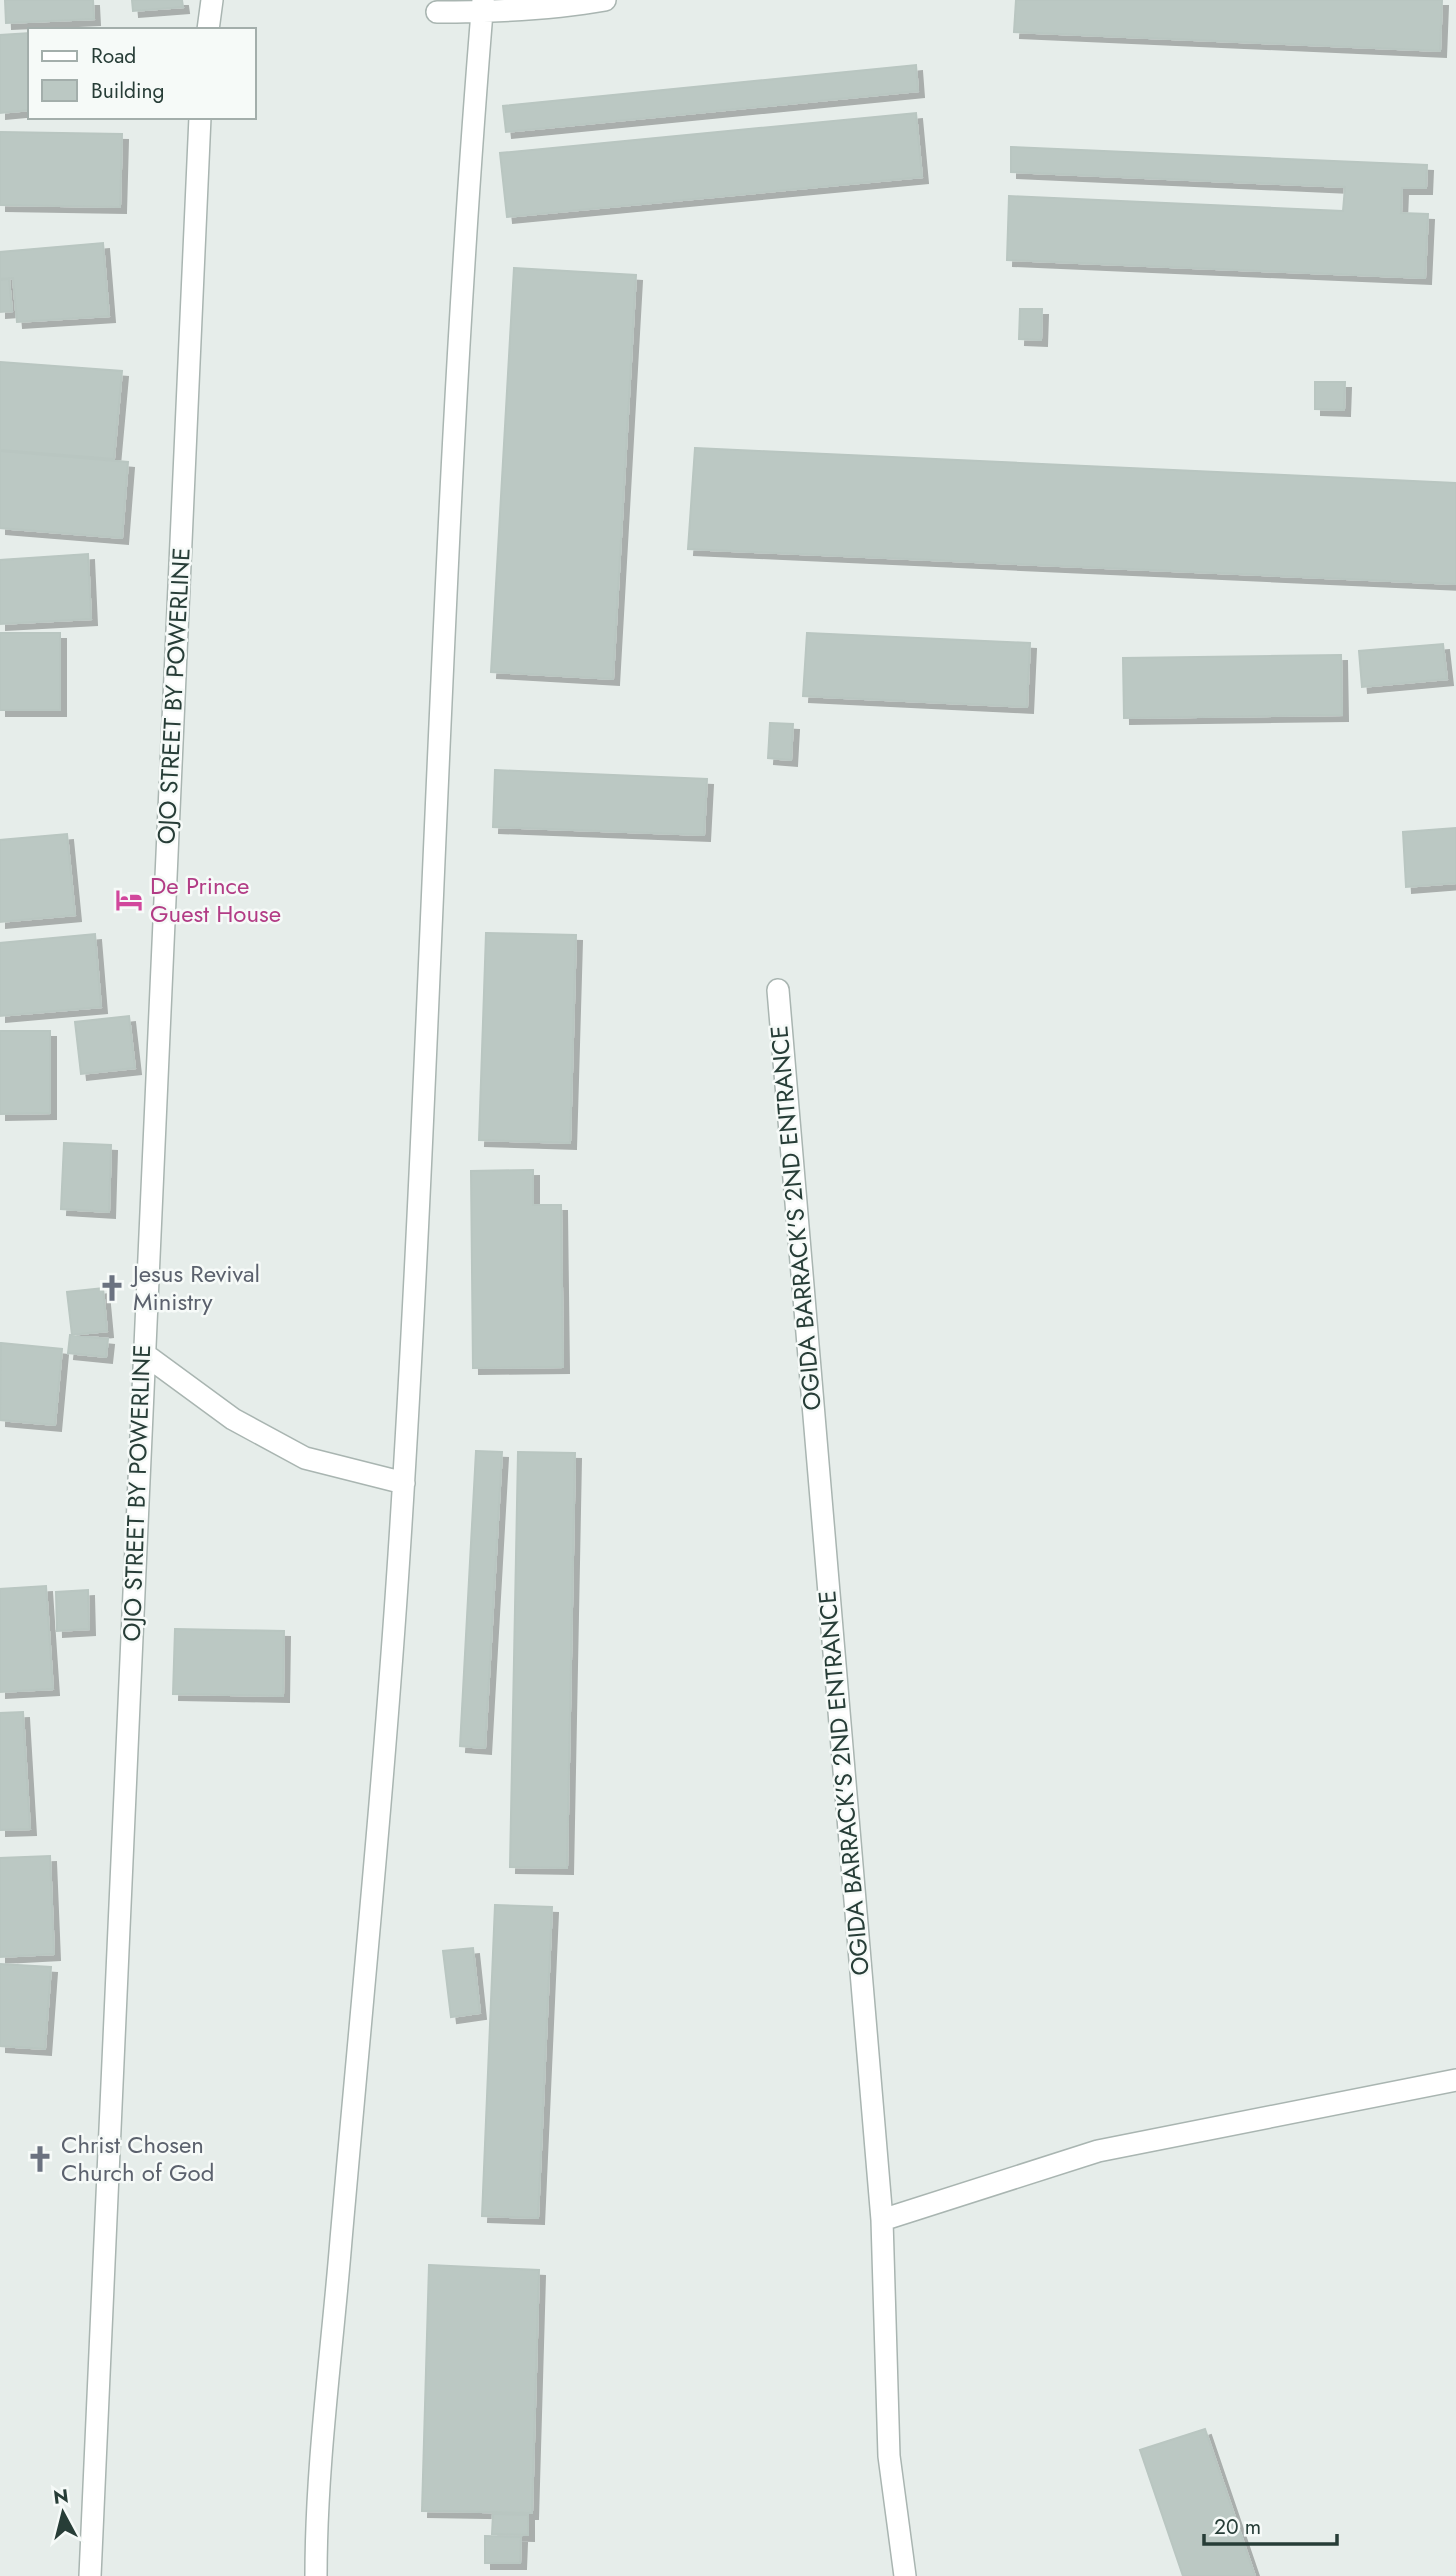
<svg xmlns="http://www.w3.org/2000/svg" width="1456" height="2576" viewBox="0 0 1456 2576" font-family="Jost,sans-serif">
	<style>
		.building { fill: #bbc8c3; stroke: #b9c6c1; stroke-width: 2; filter: url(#shadow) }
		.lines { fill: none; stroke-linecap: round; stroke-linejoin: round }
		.street-casing { stroke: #a9b5b1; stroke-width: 24 }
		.street { stroke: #fff; stroke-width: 21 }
		.labels { text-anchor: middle; stroke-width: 5; stroke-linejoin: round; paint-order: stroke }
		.street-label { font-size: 24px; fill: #273d37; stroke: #f6faf8 }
		.hotel-label { font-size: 24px; fill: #b23c85; stroke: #f6faf8; text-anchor: start }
		.worship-label { font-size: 24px; fill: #5b616d; stroke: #f6faf8; text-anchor: start }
	</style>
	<defs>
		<filter id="shadow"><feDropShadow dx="6" dy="6" stdDeviation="0" flood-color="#0004"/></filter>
	</defs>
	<rect width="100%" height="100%" fill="#e6edea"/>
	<path class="building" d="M5,0H93L94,19L6,23Z
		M132,0H182L183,7L133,11Z
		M1016,0H1442L1440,51L1014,32Z
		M30,33V110L0,113V35Z
		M916,65L918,91L506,132L503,106Z
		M916,113L922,177L507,217L500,153Z
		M0,132L122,134L120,207L0,205Z
		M1011,147L1427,165L1426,188H1402L1401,213L1428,214L1425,278L1007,260L1009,196L1343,211L1345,187L1011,172Z
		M103,243L109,316L17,322L13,278L0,279V252Z
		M514,268L636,275L613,679L491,672Z
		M9,279L12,311L0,312V280Z
		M1020,309H1042L1041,340L1019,339Z
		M0,362L122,371L114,459L0,450Z
		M1315,382H1345L1344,410L1315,409Z
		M695,448L1456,483V584L688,549Z
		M0,451L128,462L122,538L0,528Z
		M88,554L91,619L0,624V560Z
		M0,633H60V710H0Z
		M807,633L1030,643L1027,707L803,696Z
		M1443,644L1447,679L1362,687L1359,651Z
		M1341,655L1342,715L1124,718L1123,658Z
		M770,723L793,724L791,760L768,758Z
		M495,770L707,779L704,835L493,827Z
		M1456,828V883L1406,887L1403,832Z
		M67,834L75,915L0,922V840Z
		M486,933L576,935L570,1143L479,1140Z
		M95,934L101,1007L0,1016V943Z
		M129,1016L135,1068L81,1074L75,1022Z
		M0,1031H50V1113L0,1114Z
		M64,1143L111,1145L109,1212L61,1209Z
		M533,1170V1205H561L563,1367L473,1368L471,1171Z
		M103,1288L107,1331L72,1335L67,1292Z
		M70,1335L108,1339L106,1357L68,1353Z
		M1,1343L62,1349L55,1425L0,1420Z
		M476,1451L502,1452L485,1748L460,1746Z
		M518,1452L575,1453L567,1868L510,1867Z
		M46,1586L53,1689L0,1692V1589Z
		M88,1590L89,1629L57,1631L56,1592Z
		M175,1629L284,1631L283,1696L173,1694Z
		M23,1712L30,1829L0,1830V1713Z
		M50,1856L54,1954L0,1957V1858Z
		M495,1905L552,1907L538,2218L482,2216Z
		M473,1948L480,2013L451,2017L443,1951Z
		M0,1964L51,1967L45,2049L0,2046Z
		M429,2265L539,2270L532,2513L422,2511Z
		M1205,2429L1255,2576H1183L1140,2450Z
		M493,2514L528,2515V2535L492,2534Z
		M485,2536L521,2537L520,2563H485Z"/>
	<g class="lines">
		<defs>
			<path id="street" d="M437,12C493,12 550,10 605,0
				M208,30L212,0
				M778,990L882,2220L889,2456L905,2576
				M143,1353L233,1419L305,1458L404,1483
				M882,2220L1098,2151L1456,2080
				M90,2576L200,117
				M316,2576C316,2464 332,2352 341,2240C361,2012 384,1783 399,1555C433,1037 440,517 483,0"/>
		</defs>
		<use href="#street" class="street-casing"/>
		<use href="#street" class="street"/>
	</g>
	<defs>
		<symbol id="hotel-bare" viewBox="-9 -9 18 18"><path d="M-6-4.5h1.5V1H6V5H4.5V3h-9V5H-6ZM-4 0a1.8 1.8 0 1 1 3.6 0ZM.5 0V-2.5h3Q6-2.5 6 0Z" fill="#d1479c" stroke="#f6faf8" stroke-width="2.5" paint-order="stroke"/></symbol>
		<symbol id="church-bare" viewBox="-9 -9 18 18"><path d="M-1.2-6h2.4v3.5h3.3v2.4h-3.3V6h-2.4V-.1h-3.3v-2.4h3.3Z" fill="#6b7280" stroke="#f6faf8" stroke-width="2.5" paint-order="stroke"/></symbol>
	</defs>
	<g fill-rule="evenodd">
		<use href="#hotel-bare" x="110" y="881" width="38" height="38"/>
		<use href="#church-bare" x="93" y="1269" width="38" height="38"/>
		<use href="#church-bare" x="21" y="2140" width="38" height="38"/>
	</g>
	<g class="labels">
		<g class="street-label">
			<text transform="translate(174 696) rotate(-87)" y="8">OJO STREET BY POWERLINE</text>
			<text transform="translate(796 1218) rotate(-95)" y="8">OGIDA BARRACK'S 2ND ENTRANCE</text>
			<text transform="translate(137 1493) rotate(-88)" y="8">OJO STREET BY POWERLINE</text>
			<text transform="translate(844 1783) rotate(-95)" y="8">OGIDA BARRACK'S 2ND ENTRANCE</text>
		</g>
		<g class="hotel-label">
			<text x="150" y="894">De Prince<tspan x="150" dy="28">Guest House</tspan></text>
		</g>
		<g class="worship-label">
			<text x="133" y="1282">Jesus Revival<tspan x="133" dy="28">Ministry</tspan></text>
			<text x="61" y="2153">Christ Chosen<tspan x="61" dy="28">Church of God</tspan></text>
		</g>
	</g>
	<rect x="28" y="28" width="228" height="91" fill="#f6faf8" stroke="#a3aeab" stroke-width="2"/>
	<rect x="42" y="51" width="35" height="10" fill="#ffffff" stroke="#a3aeab" stroke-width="2"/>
	<text x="91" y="63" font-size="21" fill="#273d37">Road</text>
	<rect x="42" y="80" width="35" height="21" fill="#bbc8c3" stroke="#a3aeab" stroke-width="2"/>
	<text x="91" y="98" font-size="21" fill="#273d37">Building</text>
	<g transform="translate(63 2513) rotate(353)" stroke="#f6faf8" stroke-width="5" paint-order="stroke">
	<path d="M0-5L12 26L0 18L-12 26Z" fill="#273d37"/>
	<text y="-10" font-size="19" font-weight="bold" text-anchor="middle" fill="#273d37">N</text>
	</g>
	<path d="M1204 2534v10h133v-10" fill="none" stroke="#273d37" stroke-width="3.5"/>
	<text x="1214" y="2534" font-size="21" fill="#273d37" stroke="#f6faf8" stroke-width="5" paint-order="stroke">20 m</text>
</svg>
